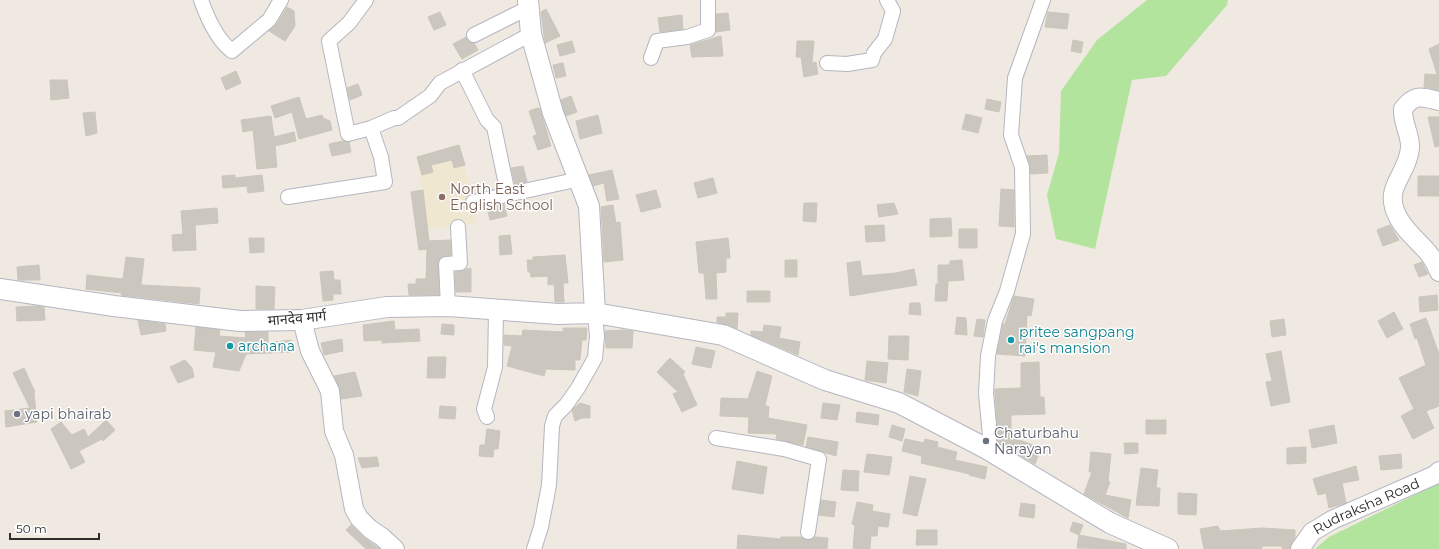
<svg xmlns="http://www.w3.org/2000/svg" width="1439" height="549" viewBox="0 0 1439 549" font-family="Montserrat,'Noto Sans Devanagari',sans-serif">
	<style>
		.education { fill: #f0e7d1 }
		.green { fill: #b3e49e }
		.building { fill: #cbc7bf; stroke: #cbc6ba }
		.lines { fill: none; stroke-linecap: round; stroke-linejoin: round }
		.minor-casing { stroke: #b4b6c1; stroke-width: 16 }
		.tertiary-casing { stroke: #b4b6c1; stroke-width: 20 }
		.secondary-casing { stroke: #b4b6c1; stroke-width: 22 }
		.minor { stroke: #fff; stroke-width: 14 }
		.tertiary { stroke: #fff; stroke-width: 18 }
		.secondary { stroke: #fff; stroke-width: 20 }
		.education-dot { fill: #8d6e63; stroke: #fff; stroke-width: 1.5 }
		.culture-dot { fill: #0f9aa8; stroke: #fff; stroke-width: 1.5 }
		.worship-dot { fill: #6b7280; stroke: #fff; stroke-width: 1.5 }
		.labels { text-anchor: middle; stroke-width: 3; stroke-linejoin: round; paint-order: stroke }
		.education-label { font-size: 14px; fill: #785e54; stroke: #fff; text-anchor: start }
		.street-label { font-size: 14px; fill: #2e2e2e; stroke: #fff }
		.culture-label { font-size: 14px; fill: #0d838f; stroke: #fff; text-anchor: start }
		.worship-label { font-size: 14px; fill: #5b616d; stroke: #fff; text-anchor: start }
	</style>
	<rect width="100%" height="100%" fill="#efe9e1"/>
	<path class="education" d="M459,145L478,223L428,230L430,249L419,250L411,192L422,190L417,157Z"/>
	<path class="green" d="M1147,0H1228L1227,5L1166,76L1132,80L1095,249L1056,239L1047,195L1059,153L1061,91L1097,40Z
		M1439,483V549H1315L1329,537Z"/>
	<path class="building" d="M287,7L294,11L295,26L285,41L269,31L276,25Z
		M546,9L560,36L545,43L541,12Z
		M440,12L446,25L434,30L428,17Z
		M1048,12L1069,14L1067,29L1045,27Z
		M728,13L730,30L716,32V14Z
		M682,15L683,29L660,32L658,18Z
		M721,36L723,56L692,57L690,45Z
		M466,37L469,42L474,43L478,50L462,59L453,44Z
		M1073,40L1083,42L1081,53L1071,51Z
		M572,41L575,52L560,56L557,45Z
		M797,41H814L812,63L816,62L818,74L804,77L801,57H796Z
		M1439,44V74H1437L1429,49Z
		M563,63L566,76L556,78L553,65Z
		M236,71L241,83L226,90L221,78Z
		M1425,74L1439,75V90L1424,87Z
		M50,80H67L69,98L51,100Z
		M358,84L362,95L350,100L347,88Z
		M571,96L577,112L566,116L561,100Z
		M299,97L306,119L322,115L323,118L330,121L332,130L299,139L292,112L275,118L271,106Z
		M987,99L1001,102L999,112L985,109Z
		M537,108L540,109L551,146L538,150L533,136L537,135L529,111Z
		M95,112L97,133L86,136L83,113Z
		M966,114L982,118L978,133L962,129Z
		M598,115L602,133L580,139L576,121Z
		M271,116L274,137L294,132L296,141L275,146L277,167L257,169L253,130L243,132L241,120Z
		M1428,117H1439V146L1435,147Z
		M343,141L349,142L351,152L332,156L329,144Z
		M459,145L465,165L454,168L452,160L431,165L433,172L422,175L417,157Z
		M1047,155L1048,173L1031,174L1027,156Z
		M523,166L527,182L515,184L511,168Z
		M612,170L619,199L607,201L604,183L593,186L589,175Z
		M235,175V178L262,175L264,191L248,193L247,186L223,188L222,176Z
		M1418,176H1439V196H1418Z
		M713,178L717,193L698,198L694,183Z
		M1001,189L1014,190V227L999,226Z
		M423,190L429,241L450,240L451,255L442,257L438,261L439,295H409L408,284H416V279H426L427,249L419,250L411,192Z
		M656,190L661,207L641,212L636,195Z
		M804,203H817L816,222L803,221Z
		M894,203L898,214L879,217L877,205Z
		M504,204L507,216L490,220L487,208Z
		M613,205L616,223L620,222L623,260L604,262L601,207Z
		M217,208L218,223L195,225L196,250L173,251L172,235L183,234L181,211Z
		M951,218L952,236L930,237V219Z
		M884,225L885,241L866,242L865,226Z
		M1390,225L1399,240L1383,246L1377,230Z
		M959,229H977V248H959Z
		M510,235L512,254L500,255L499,236Z
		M249,238H264V252L250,253Z
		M728,238L730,258H726V272L716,273L717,299H706L704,273H699L696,242Z
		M565,255L568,283H563L564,302H555L554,284L548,285V276L531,277L530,272H528L527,260H533V257Z
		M126,257L144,259L141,285L200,288L199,304L121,295L122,293L86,289L87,275L123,279Z
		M785,260H797V277H785Z
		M962,260L964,280L948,281L947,301H935L936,284H938V265H950V261Z
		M860,261L862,276L896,273L914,269L917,285L850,296L847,263Z
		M1422,262L1428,274L1419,277L1414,265Z
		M39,265L40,280H18L17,267Z
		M471,268V292H456L455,272Z
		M333,271L334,280H340L341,294H333V300L323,301L320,272Z
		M256,286L275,287L274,309H256Z
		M747,291H770V302H747Z
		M1437,295L1438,310L1420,312L1419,297Z
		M1014,296L1034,299L1031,316L1027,315L1025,356L997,354L1003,324H1005Z
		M910,303H920L921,315L909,314Z
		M35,306L44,307L45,320L17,321L16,307Z
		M1394,312L1403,329L1387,338L1378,321Z
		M726,313H738L737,329L717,322V317H726Z
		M957,317L966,318L967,335L955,334Z
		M1426,318L1439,354V406L1426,411L1434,428L1413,439L1401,416L1414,409L1399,378L1426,365L1417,338L1415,339L1410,324Z
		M977,319L985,320L983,337L974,336Z
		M1284,319L1286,335L1272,337L1270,321Z
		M138,320L165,324L166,331L141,335Z
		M394,321L395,330L419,329L420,341L382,343V340L364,341L363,325Z
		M442,324L454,325V335L441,334Z
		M764,325L781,327L779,338L800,342L798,355L751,335V331L763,332Z
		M196,327L220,330L219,336L246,338L245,332H268V343L291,340L292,352L246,354L239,371L213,367L216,352L194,350Z
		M563,328H587L586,340H582L580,360H575V370L546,369L544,376L507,366L512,346L504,345V335L522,336L523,330L563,332Z
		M623,330L633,331L632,348H606L605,331Z
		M889,336H909L908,360L888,359Z
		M342,339L343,351L324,355L321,343Z
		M696,347L715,351L711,368L692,364Z
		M1281,351L1290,402L1271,406L1266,382L1272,381L1266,354Z
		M428,357H446L445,378H427Z
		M670,358L685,372L683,374L697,405L682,412L673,394L678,392L657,372Z
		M185,360L192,368L194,377L178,383L170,367Z
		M867,361L888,363L886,383L865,380Z
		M1039,362L1040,397H1044L1045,414L1011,415V437L1041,448L1035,464L1020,455L1021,453H1016L997,442L998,435L995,393V389L1021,388V363Z
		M24,368L35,392L34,393L37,422L6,427L5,411L30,408L13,373Z
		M907,369L921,371L918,396L904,392Z
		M757,371L772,376L765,405L769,407L768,418L807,425L803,445L776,439L777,434L748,433L749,417L720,416L721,398L748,399Z
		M355,372L362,396L341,399L339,387L334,376Z
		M580,403L590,406V418H582L575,421L572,410Z
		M823,403L840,405L837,420L821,418Z
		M440,406L456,407L455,419L439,418Z
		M857,412L879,415L878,425L856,422Z
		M106,420L115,430L103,441L102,439L79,451L85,462L71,469L51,429L61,422L72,435L84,429L88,437Z
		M1146,420H1166V434H1146Z
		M892,425L905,429L902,441L889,437Z
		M1334,425L1337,443L1312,448L1309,430Z
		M487,429L500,431L498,449H494L493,457L479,456L480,445H485Z
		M808,437L838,442L836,456L806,447Z
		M905,439L924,443L925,439L938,442L937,447L957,452L955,460L987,467L985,479L969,475L970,474L921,463L922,456L902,451Z
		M1124,443H1138V453L1125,454Z
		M1306,447V463L1287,464V448Z
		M1091,452L1111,454L1108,481L1110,482L1105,495L1131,500L1128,518L1084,494L1092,472H1089Z
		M867,454L892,457L889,475L864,472Z
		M1401,454L1402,468L1381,470L1379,456Z
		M377,457L379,466L362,468L358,458Z
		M737,461L767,467L763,494L732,489Z
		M1356,466L1359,480L1342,483L1346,503L1329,508L1326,493L1318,495L1313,479Z
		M1141,468L1158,470L1156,488H1160L1159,506L1136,505Z
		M843,470L859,471L858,491L841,490Z
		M910,476L926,479L917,516L903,513Z
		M1178,493L1197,494L1196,515L1178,514Z
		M821,500L836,502L834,517L819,515Z
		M857,502L873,505L872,511L890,514L888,527L878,526L877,536H871L870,549H853L855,525L852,524Z
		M1021,503L1035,505L1034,518L1019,516Z
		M1073,522L1083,525L1079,535L1070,531Z
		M351,525L363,537L380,549H366L346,530Z
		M1218,526L1220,531L1262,528L1295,530V537L1290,549H1282V546H1262V549H1204L1200,529Z
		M917,530H937V545H916Z
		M738,535L781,539V537H801L807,540L815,537L828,538L827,549H737Z
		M1079,535L1126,544V549L1077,548Z"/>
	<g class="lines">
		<defs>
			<path id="minor" d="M201,0C207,17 217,40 232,51L269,20L281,0
				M474,35L528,8
				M651,58L657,41L687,37L708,30V0
				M827,63L847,64L872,60L874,53L885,39L893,11L887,0
				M462,70L487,120L494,127L508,194
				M371,128L394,118H398L430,96L440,83L531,34
				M288,197L385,182L381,157L371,128L348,134L329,41L349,23L366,0
				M473,202L580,179
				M448,306L446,264L460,263L458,227
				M487,417L484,409L495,367L496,310
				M716,438L784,449L819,459L808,532
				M987,449L990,436L986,393L988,356L995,321L1007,291L1023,234L1022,167L1011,135L1015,78L1043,0
				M534,549L541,527L549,485L552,426L555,416L566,405L578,388L595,358L597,336L595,313"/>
			<g id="tertiary">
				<path d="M1439,101C1422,97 1415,93 1403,109C1402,123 1411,135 1410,148C1407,178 1381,187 1399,219C1411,240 1431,248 1439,272"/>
				<path d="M302,320L310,351L330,391L334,431L344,455L354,509L359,518L370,529L382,537L395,549"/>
				<path id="s1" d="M1300,549L1312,532L1332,520L1435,475L1439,471"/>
			</g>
			<path id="secondary" d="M528,0L531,34L553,113L589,206L595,313
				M0,289L114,306L240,321L302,320L387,307L448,306L558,314L595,313L723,335L825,380L899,403L987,449L1110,523L1168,549"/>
		</defs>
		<use href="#minor" class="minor-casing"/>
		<use href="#tertiary" class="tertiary-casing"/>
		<use href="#secondary" class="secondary-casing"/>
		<use href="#minor" class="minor"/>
		<use href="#tertiary" class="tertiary"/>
		<use href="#secondary" class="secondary"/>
	</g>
	<circle class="education-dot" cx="442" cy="197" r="4"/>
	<g class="culture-dot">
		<circle cx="1011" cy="340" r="4"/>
		<circle cx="230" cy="346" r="4"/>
	</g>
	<g class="worship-dot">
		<circle cx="17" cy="414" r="4"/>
		<circle cx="986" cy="441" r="4"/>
	</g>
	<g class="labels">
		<g class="education-label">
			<text x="450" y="194">North East<tspan x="450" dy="16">English School</tspan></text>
		</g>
		<g class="street-label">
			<text transform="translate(297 318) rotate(-5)" y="5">मानदेव मार्ग</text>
			<text dy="5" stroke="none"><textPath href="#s1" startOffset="81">Rudraksha Road</textPath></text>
		</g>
		<g class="culture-label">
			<text x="1019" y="337">pritee sangpang<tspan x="1019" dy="16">rai's mansion</tspan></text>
			<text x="238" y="351">archana</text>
		</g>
		<g class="worship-label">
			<text x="25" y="419">yapi bhairab</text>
			<text x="994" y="438">Chaturbahu<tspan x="994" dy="16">Narayan</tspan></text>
		</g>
	</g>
	<path d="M10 533v6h89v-6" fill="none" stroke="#2e2e2e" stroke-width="2"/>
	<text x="16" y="533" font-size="12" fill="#2e2e2e" stroke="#ffffff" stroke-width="3" paint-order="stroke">50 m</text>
</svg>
